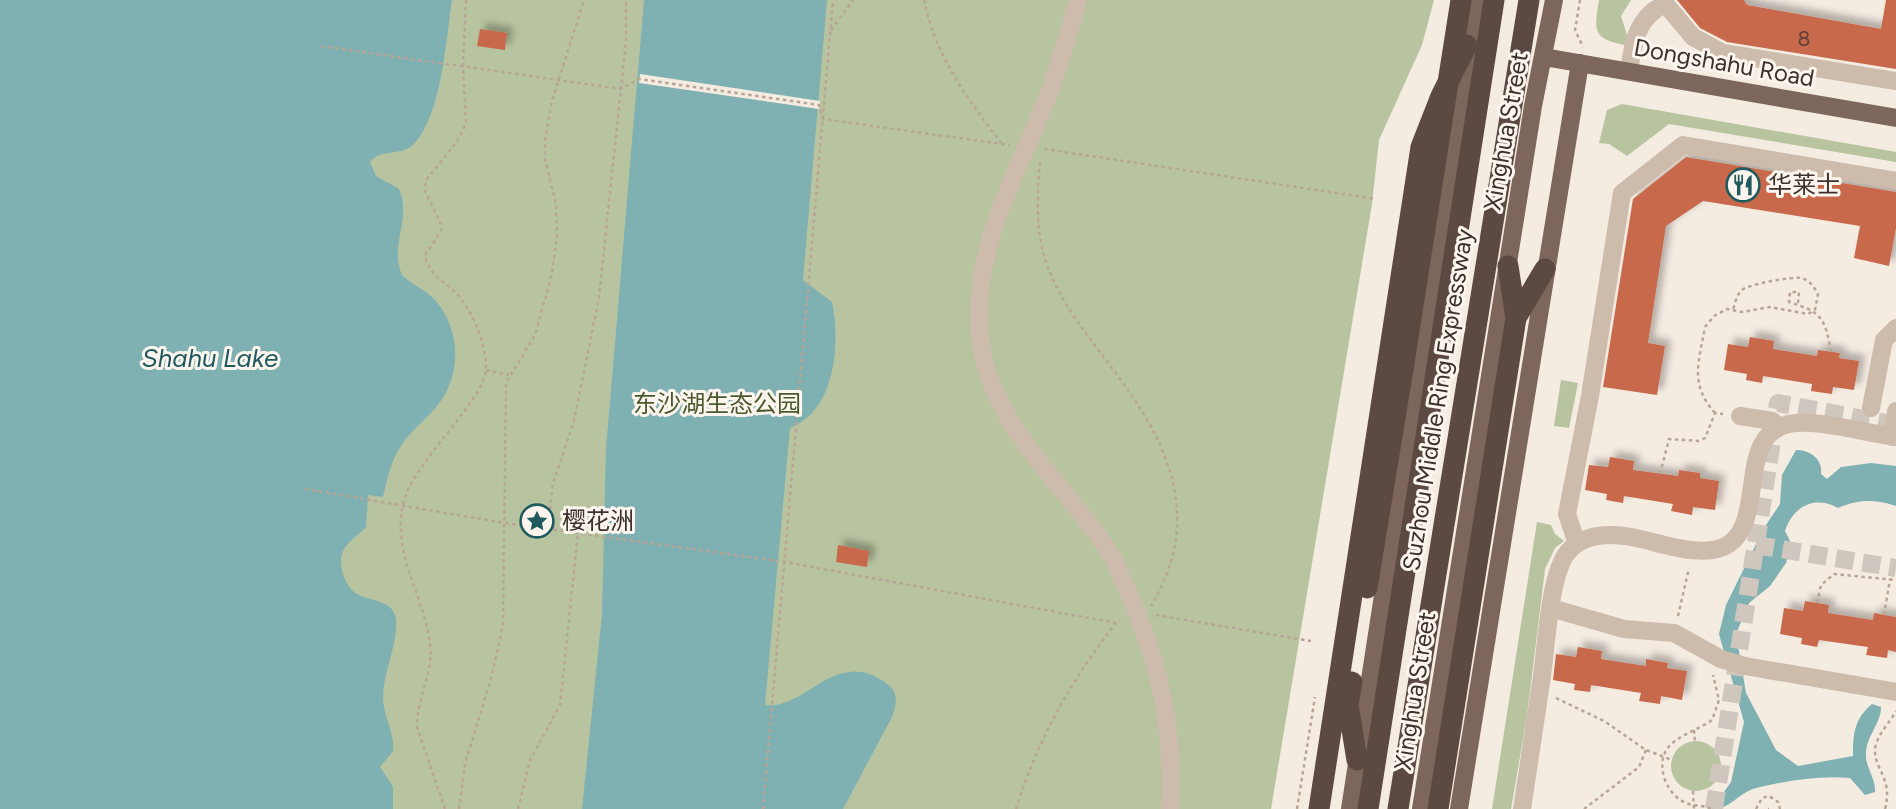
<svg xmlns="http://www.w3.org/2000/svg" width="1896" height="809" viewBox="0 0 1896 809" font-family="Figtree,'Noto Sans SC',sans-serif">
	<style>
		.green { fill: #b8c4a0 }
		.water { fill: #7fb0b2 }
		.pier { fill: #f4ebe1 }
		.building { fill: #c8694b; filter: url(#shadow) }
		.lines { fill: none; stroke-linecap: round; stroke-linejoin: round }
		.minor-tunnel { stroke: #cfc6bd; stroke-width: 18; stroke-dasharray: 18 9; stroke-linecap: butt }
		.path { stroke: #b9a596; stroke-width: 2.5; stroke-dasharray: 3.5 3.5; stroke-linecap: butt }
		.minor { stroke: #cdbbac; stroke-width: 18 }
		.major { stroke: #7d675c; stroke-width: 18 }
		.highway { stroke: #5c4a42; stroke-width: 21 }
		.minor-bridge { stroke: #cdbbac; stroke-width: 18 }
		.highway-bridge { stroke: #5c4a42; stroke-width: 21 }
		.labels { text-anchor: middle; stroke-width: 6; stroke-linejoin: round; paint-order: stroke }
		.number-label { font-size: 21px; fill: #5e3e33 }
		.street-label { font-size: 24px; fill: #3b302b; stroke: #fbf5ee }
		.poi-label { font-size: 24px; fill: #3b302b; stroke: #fbf5ee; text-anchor: start }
		.park-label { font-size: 24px; fill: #4a5a2e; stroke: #fbf5ee }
		.water-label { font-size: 26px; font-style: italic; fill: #1f5a5e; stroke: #fbf5ee }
	</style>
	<defs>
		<filter id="shadow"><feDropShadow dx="6" dy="-6" stdDeviation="3.5" flood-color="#0004"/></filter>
	</defs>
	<rect width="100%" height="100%" fill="#f4ebe1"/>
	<path class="green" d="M0,0H1434L1422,45L1379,140L1372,204L1271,809H0Z
		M1599,0H1631L1621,16L1627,35L1625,45C1592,39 1594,30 1599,0Z
		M1622,104L1896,152V162L1669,124L1627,156L1609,144L1599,143L1607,110Z
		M1561,380L1578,383L1569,428L1554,426Z
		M1537,522L1551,525L1555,534L1564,541L1555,548L1545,569L1527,716L1511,809H1492Z
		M1671 766a25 25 0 1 1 50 0a25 25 0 1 1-50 0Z"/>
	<path class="water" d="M0,0H452C446,39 442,116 413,145C401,156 379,149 370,162L376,176L399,189C412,220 389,245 402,275C412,285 426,290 436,301C461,331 462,376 437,406C426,420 410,431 401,446C391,461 387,479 383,497L368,495L366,527C359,535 348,541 343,551C337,564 345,587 357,594C369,601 394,600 396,619C398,646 383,670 383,698C383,716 395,733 393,751L380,767L393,787V809H0Z
		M644,0H827L803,280L832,302C841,344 835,411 790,428L765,705C805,711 836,646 886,683C899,692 897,703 892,717L843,809H582L602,614L606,449Z
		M1796,450C1810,450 1823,459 1821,474L1827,479L1841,467L1871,463L1896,466V506C1875,499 1858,499 1838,508C1815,495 1793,506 1785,531L1791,543L1786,563L1770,586L1749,603L1736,634L1746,693L1776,750L1798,766L1853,756C1853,734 1854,719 1872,704L1881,707C1881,724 1866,736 1866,754C1865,767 1876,778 1875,792L1865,795L1850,778C1820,775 1785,781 1756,788C1738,793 1731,809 1712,809L1731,782L1744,722L1719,634L1726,605L1764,528L1780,504L1782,475Z"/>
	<path class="pier" d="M640,74L820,101L819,109L639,83Z"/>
	<path class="building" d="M1677,0H1744L1747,5L1881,29L1886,0H1896V69L1727,42L1700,28Z
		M480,29L507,33L505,50L477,46Z
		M1686,157L1896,192V228L1889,266L1854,258L1860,226L1703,201L1666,226L1648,343L1665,346L1657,395L1603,387L1633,199Z
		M1750,337L1774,341L1773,349L1817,356L1818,350L1840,353L1839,358L1859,361L1854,390L1833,387L1832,394L1811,391L1812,384L1763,376L1762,383L1746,380L1747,374L1724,370L1728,344L1748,347Z
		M1610,457L1634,461L1633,470L1678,476L1679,470L1700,473V478L1719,481L1715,510L1693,507L1692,515L1671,511L1673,504L1624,496L1623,503L1606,500L1607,494L1585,490L1589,465L1608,467Z
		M838,545L869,551L867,567L836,562Z
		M1805,601L1829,605L1828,613L1873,620L1874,613L1896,617V652L1888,650L1887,658L1866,655L1868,647L1819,640L1817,647L1801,644L1802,638L1780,634L1784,608L1803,611Z
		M1578,647L1602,651L1601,659L1646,666V659L1668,663L1667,668L1687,671L1682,700L1661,696L1660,704L1639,701L1641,693L1591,685L1590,692L1574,690L1575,684L1553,680L1556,654L1576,657Z"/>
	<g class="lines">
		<path class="minor-tunnel" d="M1756,545L1896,568
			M1714,809L1778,403L1896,425"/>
		<path class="path" d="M924,0C935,56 968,99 1001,143
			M1580,0L1575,30L1583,47
			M831,30L853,0
			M321,46L621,89L639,79L819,105L823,119L1009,145
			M1044,149L1376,199
			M1040,162C1037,197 1035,234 1048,267C1063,308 1092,340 1117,375C1172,448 1202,521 1151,606
			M1798,303L1799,292H1790L1789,302C1821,312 1825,317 1831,352
			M486,370L509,375
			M1715,413C1689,384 1699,362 1705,327L1714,316L1727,309L1742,312L1770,307L1808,314L1815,310L1818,294C1814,287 1810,281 1802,278C1794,276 1749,284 1742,290C1737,294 1735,303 1733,310
			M1660,474L1669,439L1699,441L1705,438L1715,413L1723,414
			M305,489L505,523L785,562L1116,623L1120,620
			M554,530L550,511L553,483L574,421L599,297L626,41V0
			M1817,603L1821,585L1834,574L1896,580
			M1156,615L1311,641
			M1884,615L1890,579
			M1678,616L1689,568
			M1556,698L1604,721L1646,750L1672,760
			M1694,730L1695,742
			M1693,791L1694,809
			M445,809L417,727C416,699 434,673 430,644C424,596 392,554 403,504C412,463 486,399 486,369C486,346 475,317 461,299C450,283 428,277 425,255L441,231V224L425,191L426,180L456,143L466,124L463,66L466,0
			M459,809L465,764L492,675L503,625L506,383L535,335L552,274L557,235L556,204L545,159V139L552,101L584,0
			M518,809L530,760L560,705L578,533
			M763,809L833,0
			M1016,809C1038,739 1071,680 1116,623
			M1297,809L1315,697
			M1584,809L1639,767L1646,750
			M1711,809C1702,804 1693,807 1684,802C1675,798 1667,787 1664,777C1654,739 1690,736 1712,720L1719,700L1713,675
			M1756,809L1762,798L1769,796L1778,802L1780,809
			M1768,809H1769
			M1885,809C1894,775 1870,768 1876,744C1880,732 1890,722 1896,711"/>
		<path class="minor" d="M1078,0C1069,32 1060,64 1048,96C1019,170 977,239 979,321C980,420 1063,478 1111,555C1119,568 1125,584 1131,599C1161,668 1174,733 1170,809
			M1662,0L1693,37L1723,53L1896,81
			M1629,71C1633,42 1637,18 1664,4
			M1871,408L1884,340L1896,328
			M1740,416L1772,421L1780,427
			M1892,437L1896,411
			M1577,544L1567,514L1590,396L1622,193L1683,145L1896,181
			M1551,608L1624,629L1674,633L1721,659
			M1745,666L1896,692
			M1522,809C1528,767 1535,725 1541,683C1546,652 1549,576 1567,553C1584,532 1612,533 1636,538C1662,543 1705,560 1729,544C1768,517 1733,428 1796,423C1825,421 1866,433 1896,437"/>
		<path class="major" d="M1544,57L1896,118
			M1350,809L1475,0
			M1421,809L1533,106L1554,0
			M1459,809L1580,63"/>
		<path class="highway" d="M1516,318L1545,269
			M1367,588L1403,369
			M1352,682L1348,705L1357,760
			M1319,809L1421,147L1441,96L1467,45
			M1368,809L1494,0
			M1398,809L1529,0
			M1438,809L1516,318L1508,266"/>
		<path class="minor-bridge" d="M1721,659L1745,666"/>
		<path class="highway-bridge" d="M1403,369L1461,0"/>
	</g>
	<defs>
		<symbol id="restaurant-ring" viewBox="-11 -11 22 22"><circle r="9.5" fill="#fbf5ee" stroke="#1f5a5e" stroke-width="1.5"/><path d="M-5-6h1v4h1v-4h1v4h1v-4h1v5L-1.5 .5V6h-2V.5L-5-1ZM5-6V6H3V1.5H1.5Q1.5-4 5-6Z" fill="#1f5a5e"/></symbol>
		<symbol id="sight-ring" viewBox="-11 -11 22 22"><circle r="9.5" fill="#fbf5ee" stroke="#1f5a5e" stroke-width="1.5"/><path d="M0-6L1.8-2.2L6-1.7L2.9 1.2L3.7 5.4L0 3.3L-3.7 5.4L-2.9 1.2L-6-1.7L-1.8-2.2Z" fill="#1f5a5e"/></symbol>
	</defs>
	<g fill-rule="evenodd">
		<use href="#restaurant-ring" x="1724" y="166" width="38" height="38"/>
		<use href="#sight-ring" x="518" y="502" width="38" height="38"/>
	</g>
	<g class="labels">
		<g class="number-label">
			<text x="1804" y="46">8</text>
		</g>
		<g class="street-label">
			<text transform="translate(1724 63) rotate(10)" y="8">Dongshahu Road</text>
			<text transform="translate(1506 131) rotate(-80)" y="8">Xinghua Street</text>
			<text transform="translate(1438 400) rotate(-81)" y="8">Suzhou Middle Ring Expressway</text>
			<text transform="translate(1415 691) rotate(-81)" y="8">Xinghua Street</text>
		</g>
		<g class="poi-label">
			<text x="1768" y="193">华莱士</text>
			<text x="562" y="529">樱花洲</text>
		</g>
		<g class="park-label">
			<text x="717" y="412">东沙湖生态公园</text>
		</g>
		<g class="water-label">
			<text x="210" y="367">Shahu Lake</text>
		</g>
	</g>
</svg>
